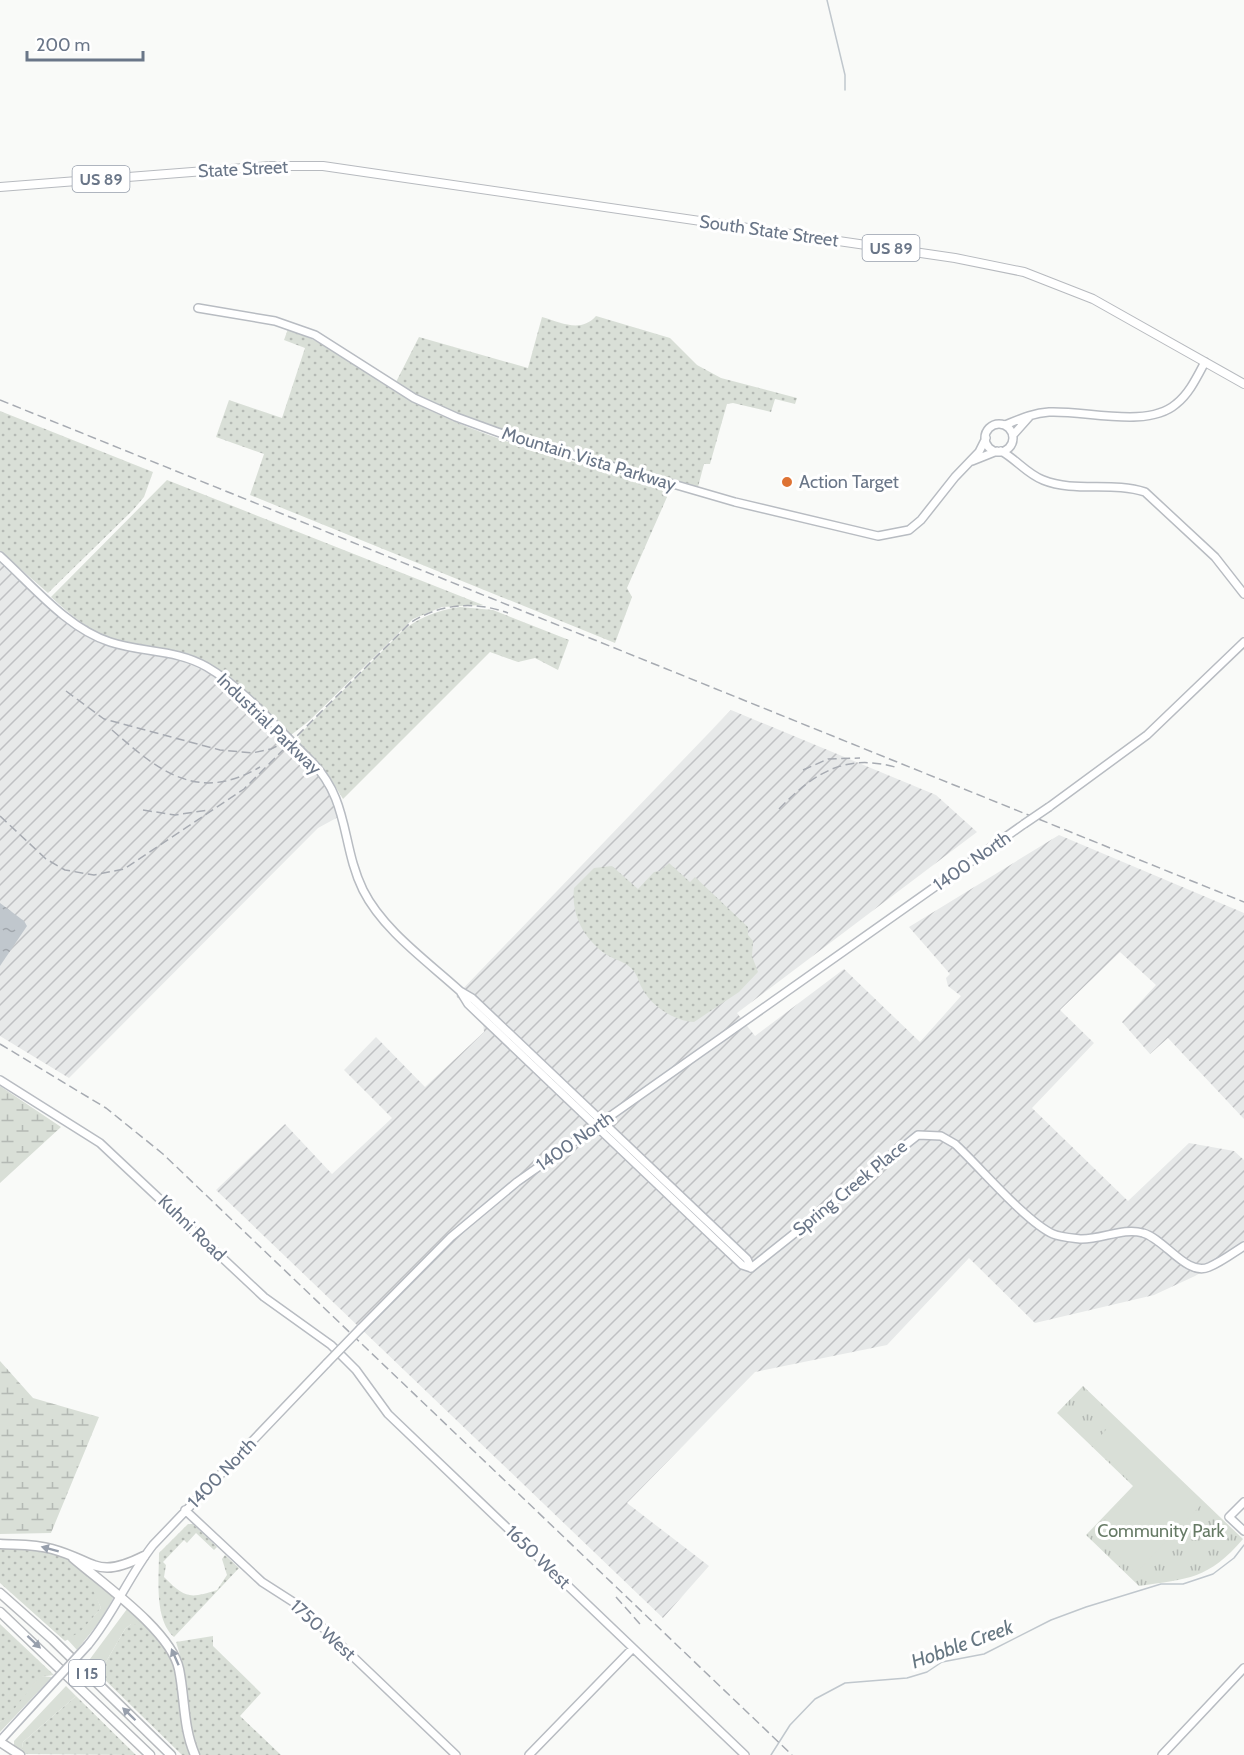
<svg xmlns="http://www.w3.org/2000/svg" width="1244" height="1755" viewBox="0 0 1244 1755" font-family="Cabin,sans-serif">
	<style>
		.industrial { fill: url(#industrial-furrows) }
		.grass { fill: url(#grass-dots) }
		.wetland { fill: url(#wetland-marsh) }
		.park { fill: url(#park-tufts) }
		.garden { fill: #d9dfd7 }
		.water { fill: url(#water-ripples) }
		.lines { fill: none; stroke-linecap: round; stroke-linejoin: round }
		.stream { stroke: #c0c7cd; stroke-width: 1.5 }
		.secondary-casing { stroke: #b8bcc2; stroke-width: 10 }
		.primary-casing { stroke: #b7babf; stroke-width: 10 }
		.highway-casing { stroke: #b7babe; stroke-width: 11 }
		.secondary { stroke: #fff; stroke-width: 7 }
		.primary { stroke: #fff; stroke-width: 8 }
		.highway { stroke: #fff; stroke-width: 8 }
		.rail { stroke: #a7abb2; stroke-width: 1.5; stroke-dasharray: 9 4.5; stroke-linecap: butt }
		.secondary-bridge-casing { stroke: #b8bcc2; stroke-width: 10; stroke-linecap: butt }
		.secondary-bridge { stroke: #fff; stroke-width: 7 }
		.oneway { fill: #979fac }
		.poi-dot { fill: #de7334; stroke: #fff; stroke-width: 2 }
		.labels { text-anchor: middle; stroke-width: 6; stroke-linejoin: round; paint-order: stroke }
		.shield { fill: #fff; stroke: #979fac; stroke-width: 1.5 }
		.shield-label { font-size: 16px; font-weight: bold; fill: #6a7688 }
		.street-label { font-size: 18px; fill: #6a7688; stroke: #fff }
		.poi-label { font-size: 18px; fill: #6a7688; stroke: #fff; text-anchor: start }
		.park-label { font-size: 18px; fill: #667a65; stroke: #fff }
		.water-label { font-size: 20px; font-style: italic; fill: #667782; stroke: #fff }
	</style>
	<defs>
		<pattern id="industrial-furrows" width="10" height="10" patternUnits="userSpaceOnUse" patternTransform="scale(1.5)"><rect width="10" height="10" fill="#e7e9e9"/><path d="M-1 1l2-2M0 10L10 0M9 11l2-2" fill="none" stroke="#bfc1c3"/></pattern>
		<pattern id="grass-dots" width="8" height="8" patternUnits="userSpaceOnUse" patternTransform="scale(1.5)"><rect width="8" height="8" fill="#d9dfd7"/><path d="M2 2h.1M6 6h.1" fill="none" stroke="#b4b9b4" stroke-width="1.8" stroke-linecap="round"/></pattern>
		<pattern id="wetland-marsh" width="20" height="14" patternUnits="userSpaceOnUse" patternTransform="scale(1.5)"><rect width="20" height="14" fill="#d9dfd7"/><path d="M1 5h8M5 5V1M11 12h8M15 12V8" fill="none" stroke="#b4b9b4"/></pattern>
		<pattern id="park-tufts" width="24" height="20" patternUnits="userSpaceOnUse" patternTransform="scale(1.5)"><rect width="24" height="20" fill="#d9dfd7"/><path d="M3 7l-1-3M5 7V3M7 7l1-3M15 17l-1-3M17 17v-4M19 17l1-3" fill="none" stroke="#b4b9b4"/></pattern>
		<pattern id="water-ripples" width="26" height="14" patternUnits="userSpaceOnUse" patternTransform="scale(1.5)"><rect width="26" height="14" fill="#c0c7cd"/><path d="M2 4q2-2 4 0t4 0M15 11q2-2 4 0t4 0" fill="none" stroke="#a0a6ac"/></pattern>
	</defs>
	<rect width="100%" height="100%" fill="#f9faf8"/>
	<path class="industrial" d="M0,561L65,620L88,636L119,649L181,660L217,677L311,766L332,794L340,816L318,828L69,1078L0,1036Z
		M731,710L936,795L977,832L737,1013L755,1036L844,969L920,1042L961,996L948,986L946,978L950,974L909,927L1059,835L1244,913V1119L1168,1038L1150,1054L1122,1022L1156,985L1120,952L1060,1010L1094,1043L1032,1108L1128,1201L1189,1143L1234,1151L1244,1160V1246L1195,1276L1154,1295L1035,1323L969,1258L887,1345L755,1372L627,1503L709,1566L663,1618L216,1190L285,1124L332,1174L392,1118L344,1070L376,1037L425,1087L484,1032L483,1023L456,996Z"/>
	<path class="grass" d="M596,316L670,338L697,365L721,378L797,398L795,404L775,399L771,412L733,403L727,404L710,464H704L698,487C627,468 557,449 487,425C458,415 418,404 396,382L419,337L528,368L542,317C562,323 581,333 596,316Z
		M288,329C339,347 378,386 427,409C503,446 589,466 671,488L627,588L632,597L615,643L250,495L264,454L216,437L229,400L282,418L305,348L284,340Z
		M0,411L153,472L144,497L133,510L48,593L0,551Z
		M167,480L483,605L442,607L413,619L309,721L291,735L287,734C260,709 234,676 200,660C174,646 144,648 116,640C90,632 71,615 51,597Z
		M460,607L493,610L569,640L558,670L535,658L518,662L490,652L343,799L329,776L296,742L300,734L403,630C421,617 438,610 460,607Z
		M669,863L690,882L695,877L748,927V935L753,941L752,956L758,972L739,992L694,1022C674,1021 651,1006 642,988C638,981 638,975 631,968C624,961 615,960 607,955C584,939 571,915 574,888L594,868L612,866L638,889L654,872L660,871Z
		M188,1524H193L217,1547L214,1550L196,1533L187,1543L184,1540L163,1562L166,1565L164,1577C185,1598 189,1599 217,1590L227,1575L222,1559L225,1555L239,1568L174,1637C154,1619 159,1578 159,1553Z
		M0,1548C27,1549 67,1547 85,1572C92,1582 96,1596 101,1608L80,1633L65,1641L0,1583Z
		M139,1623C181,1634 185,1720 191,1755H182L99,1674L125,1629L131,1624Z
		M0,1624L54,1675L40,1677L8,1718L0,1722Z
		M213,1636V1646L261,1693L240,1716L281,1755H199C183,1721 189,1679 176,1642Z
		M76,1696L136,1755L24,1754L22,1748L23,1742Z"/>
	<path class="wetland" d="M0,1086L61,1127L0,1183Z
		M0,1361L33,1398L99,1417L51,1533L0,1534Z"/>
	<path class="park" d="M1083,1386L1243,1539C1209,1579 1188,1579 1139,1586L1086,1535L1133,1486L1057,1413Z"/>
	<path class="garden" d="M1115,1420L1202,1504L1136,1573L1093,1532L1136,1488L1093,1444Z
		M85,1572L101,1588L112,1595L113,1599L100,1621L77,1650L67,1639L80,1632L101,1608Z
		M127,1609L147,1626L131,1624L125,1629L99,1674L87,1663Z
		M40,1676L52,1677L0,1732V1722L8,1717Z
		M66,1686L76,1696L23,1742L22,1748L24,1754L14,1748V1741Z"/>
	<path class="water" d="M0,903L24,921L27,926L0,966Z"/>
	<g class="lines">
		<path class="stream" d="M827,0L845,75V90
			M771,1755L790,1725L815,1699L845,1683L907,1678L927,1672L942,1662L984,1654L1051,1620L1086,1607L1161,1584H1183L1213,1574L1234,1558L1244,1545"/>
		<defs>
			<path id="secondary" d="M198,308L275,321L315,335L414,398L456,417L511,437L735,502L878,536L909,530L921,520L955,477L979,452L986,438
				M985 438a14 14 0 1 1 28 0a14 14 0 1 1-28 0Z
				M1005,425C1020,419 1033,413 1049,412C1085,410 1147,429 1176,404C1189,394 1197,377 1205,362
				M1013,435L1030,416
				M1001,451C1016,459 1027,474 1043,480C1075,493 1113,481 1145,492L1215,557L1244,594
				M972,461L997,451
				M0,556C33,586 67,628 110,642C143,653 176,649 207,667C242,687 281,732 311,761C350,800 341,845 363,890C383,930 427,961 460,991L468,1004L742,1265L751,1268
				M1049,807L1147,735L1244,642
				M460,991L472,998L747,1259L751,1268
				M0,1080L100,1143L264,1297L331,1345L356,1370L388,1414L745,1755
				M751,1268L918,1135L941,1136L955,1144C979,1166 1026,1222 1053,1234C1060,1237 1072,1238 1080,1239C1101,1240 1123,1227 1143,1233C1165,1239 1187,1277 1209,1267C1221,1262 1233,1253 1244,1246
				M360,1329L451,1237L517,1182L1024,824
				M1244,1502L1229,1517L1244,1531
				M185,1510L262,1582L301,1607L456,1755
				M88,1645C114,1614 128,1577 153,1545L327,1363
				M0,1741L54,1682
				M529,1755L633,1648
				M1162,1755L1244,1668"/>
			<path id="primary" d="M0,187L270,166H323L955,258L1024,272L1093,299L1244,384"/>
			<path id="highway" d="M0,1544C17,1545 35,1544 52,1549C96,1561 96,1580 144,1556
				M73,1558C103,1584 171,1631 179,1669C185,1698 183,1728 195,1755
				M0,1593L53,1640L171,1755
				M0,1612L150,1755
				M0,1742L20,1755"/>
		</defs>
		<use href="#secondary" class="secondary-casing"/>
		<use href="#primary" class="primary-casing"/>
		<use href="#highway" class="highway-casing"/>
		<use href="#secondary" class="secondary"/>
		<use href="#primary" class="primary"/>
		<use href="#highway" class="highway"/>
		<path class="rail" d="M0,400L1244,902
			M66,691L104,719L220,750L252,753L271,749L287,741
			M112,730C158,770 197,804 260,767
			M803,770L828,759L860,758
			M779,809C813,774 844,753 895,767
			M143,810L175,815L208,810
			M0,816L46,859L65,870L94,875L124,869L244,789L410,623C441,603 475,601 508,613
			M0,1044L106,1108L163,1154L792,1755
			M616,1597L640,1624"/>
		<defs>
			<path id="secondary-bridge" d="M1024,824L1049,807
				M327,1363L360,1329
				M54,1682L88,1645"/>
		</defs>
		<use href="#secondary-bridge" class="secondary-bridge-casing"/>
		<use href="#secondary-bridge" class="secondary-bridge"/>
	</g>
	<defs><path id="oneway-solid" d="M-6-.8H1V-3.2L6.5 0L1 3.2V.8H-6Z" transform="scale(1.5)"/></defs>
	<g class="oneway">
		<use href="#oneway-solid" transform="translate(50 1549) rotate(-165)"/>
		<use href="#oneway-solid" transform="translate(34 1642) rotate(43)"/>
		<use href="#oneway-solid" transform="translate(175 1657) rotate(-114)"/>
		<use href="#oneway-solid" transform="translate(129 1714) rotate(-136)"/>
	</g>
	<circle class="poi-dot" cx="787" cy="482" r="6"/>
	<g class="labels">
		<g class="shield">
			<rect x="72.5" y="166" width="57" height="26" rx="4.5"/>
			<rect x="862.5" y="235" width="57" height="26" rx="4.5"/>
			<rect x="69" y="1660" width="36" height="26" rx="4.5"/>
		</g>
		<g class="shield-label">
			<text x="101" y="185">US 89</text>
			<text x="891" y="254">US 89</text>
			<text x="87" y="1679">I 15</text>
		</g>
		<g class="street-label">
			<text transform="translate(243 169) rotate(-3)" y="6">State Street</text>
			<text transform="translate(769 231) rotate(8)" y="6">South State Street</text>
			<text transform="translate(589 459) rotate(17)" y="6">Mountain Vista Parkway</text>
			<text transform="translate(269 724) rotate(44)" y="6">Industrial Parkway</text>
			<text transform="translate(972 861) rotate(-35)" y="6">1400 North</text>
			<text transform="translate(575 1141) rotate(-35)" y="6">1400 North</text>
			<text transform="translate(850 1188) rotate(-39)" y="6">Spring Creek Place</text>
			<text transform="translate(192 1228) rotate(44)" y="6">Kuhni Road</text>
			<text transform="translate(222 1473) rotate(-46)" y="6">1400 North</text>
			<text transform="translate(538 1557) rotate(44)" y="6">1650 West</text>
			<text transform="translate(323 1630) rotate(42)" y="6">1750 West</text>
		</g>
		<g class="poi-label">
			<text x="799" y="488">Action Target</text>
		</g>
		<g class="park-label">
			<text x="1161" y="1537">Community Park</text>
		</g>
		<g class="water-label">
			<text transform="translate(962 1644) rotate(-20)" y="7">Hobble Creek</text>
		</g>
	</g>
	<path d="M27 51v9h116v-9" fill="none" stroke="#6a7688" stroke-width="3"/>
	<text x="36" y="51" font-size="18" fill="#6a7688" stroke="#ffffff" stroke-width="4.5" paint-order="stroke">200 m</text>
</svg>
